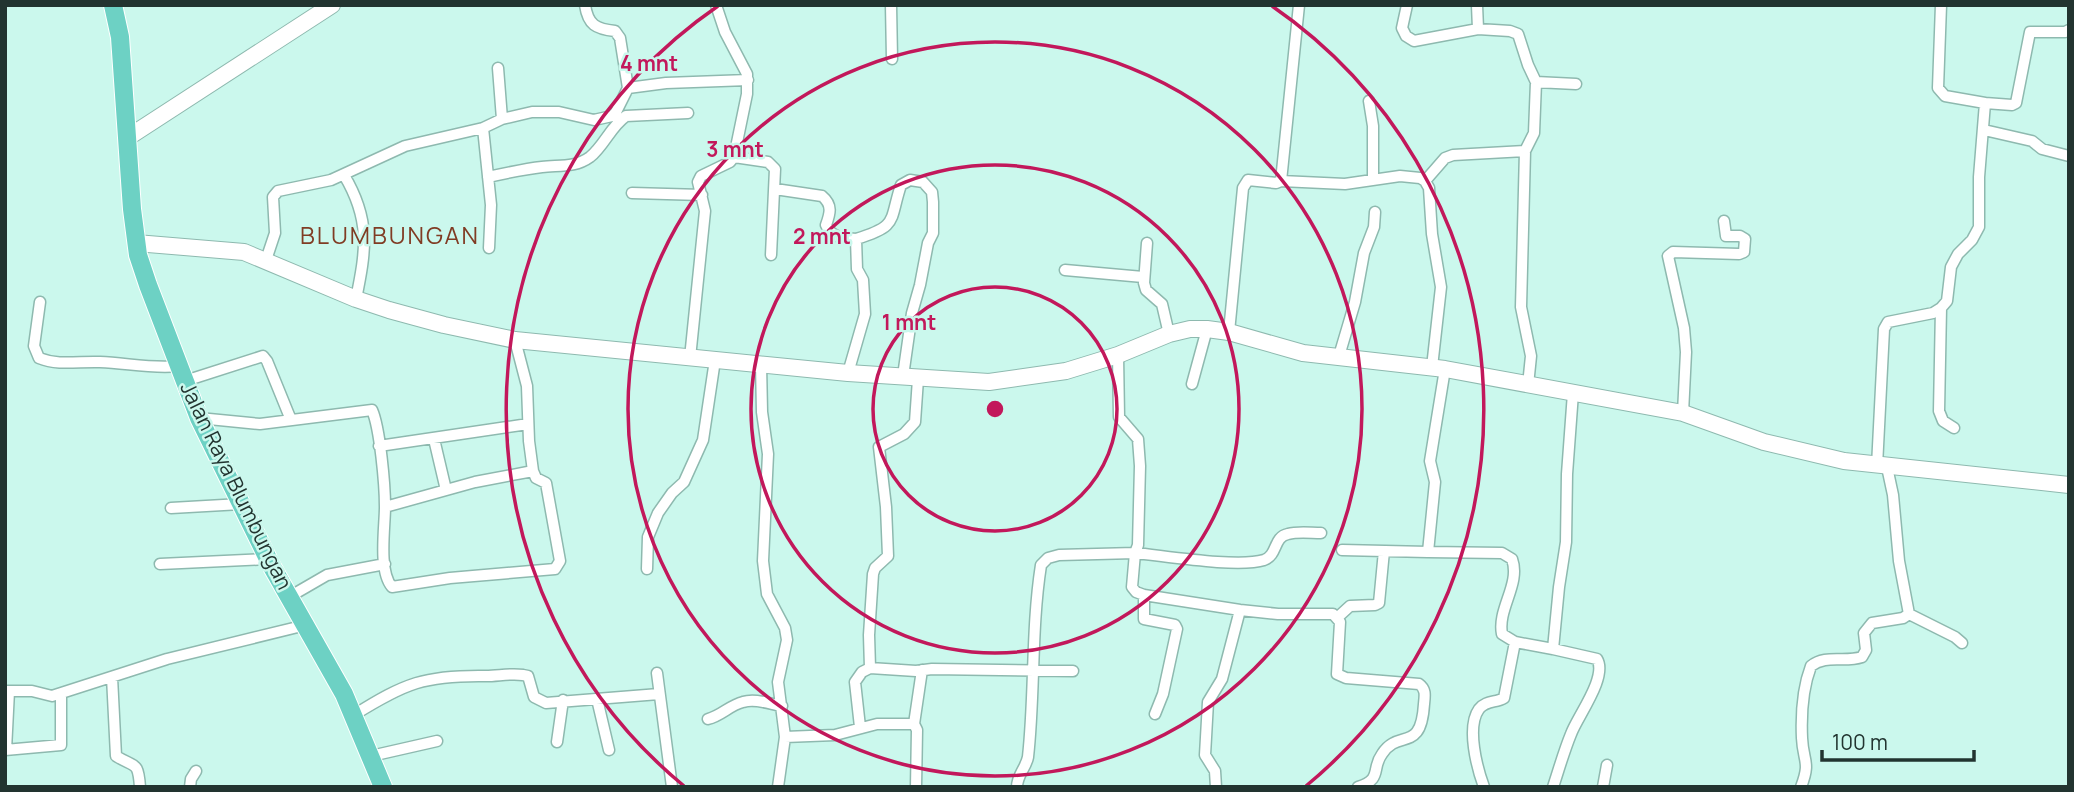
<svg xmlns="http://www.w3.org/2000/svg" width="2074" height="792" viewBox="0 0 2074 792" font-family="Manrope,sans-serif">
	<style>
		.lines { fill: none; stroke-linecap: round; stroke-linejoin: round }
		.street-casing { stroke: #8eb9af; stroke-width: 13 }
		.secondary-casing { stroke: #8eb9af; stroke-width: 18 }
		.primary-casing { stroke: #fff; stroke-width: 20 }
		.street { stroke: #fff; stroke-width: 10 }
		.secondary { stroke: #fff; stroke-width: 16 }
		.primary { stroke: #6dd1c4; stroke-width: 18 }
		.ring { fill: none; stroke: #c2185b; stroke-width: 3.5 }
		.labels { text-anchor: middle; stroke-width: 5; stroke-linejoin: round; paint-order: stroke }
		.street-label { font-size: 21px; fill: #223430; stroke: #cbf8ed }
		.quarter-label { font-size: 24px; letter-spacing: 2px; fill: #803c24; stroke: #cbf8ed }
		.centre { fill: #c2185b; stroke: #cbf8ed; stroke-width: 3.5 }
		.ring-label { font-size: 21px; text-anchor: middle; font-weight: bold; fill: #c2185b; stroke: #cbf8ed; stroke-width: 5; stroke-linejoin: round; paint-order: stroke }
	</style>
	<rect width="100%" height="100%" fill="#cbf8ed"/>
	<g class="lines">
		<defs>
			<path id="street" d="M891,5L892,59
				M1407,5L1402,28L1406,36L1414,41L1478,29
				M1477,5L1478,29L1510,31L1518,34L1528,65L1536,82L1576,84
				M498,68L502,119
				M628,88L666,83L748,80
				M1369,101L1373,126V180
				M1985,103L2012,105L2016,103L2030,32H2065L2069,30
				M483,128L491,205L489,248
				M1984,130L2032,141L2042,149L2069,156
				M1525,151L1534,133L1536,82
				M734,157L768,162L775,169L771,255
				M344,175C371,220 366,250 356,299
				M488,177C506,173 524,169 542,167C559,165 575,168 590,157C604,146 611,126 626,116L688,113
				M1281,181L1345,184L1400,176L1420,178L1425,181L1429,188L1432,234L1441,287L1432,367
				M1425,181L1445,158L1453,155L1525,151L1521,307L1531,356L1528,385
				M775,189L822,196C833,205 830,214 826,225C831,238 844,238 856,239L857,269L863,280L865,314L848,373
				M632,193L702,195
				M856,239C899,226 889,221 901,185L910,180L923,182L932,192L933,202V233L928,243L920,285L912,313L903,376
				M1147,243L1144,283L1146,290L1162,304L1169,334
				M266,260L275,233L273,197L278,191L331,180L405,146L483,128L502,119L532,112H559L594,120L612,116L616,112L628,88L620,38L615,31C596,29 588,25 585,5
				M1065,270L1143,277
				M40,302L34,346L39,358C59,366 79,361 100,362C127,363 152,369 179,366
				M1941,308L1939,411L1943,421L1954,428
				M1229,332L1243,188L1248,180L1276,183L1281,181L1299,5
				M1339,356L1355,302L1364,253L1374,227L1375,212
				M690,358L705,211L698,182L701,176L730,162L734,157L747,94V74L725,32L716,5
				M761,364L762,412L768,454L763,561L767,594L785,628L787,640L778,682L785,737L778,787
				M1445,369L1430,461L1435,482L1428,552L1502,553L1512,559C1521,584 1497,609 1502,634L1515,642L1553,649
				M185,381L263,356L267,361L291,420
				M1192,384L1207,329
				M1683,413L1686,352L1684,328L1668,256L1673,252L1739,254L1744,252L1745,239L1740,236H1726L1724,221
				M199,418L260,424L372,410C380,428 385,485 385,507C385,527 378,571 392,587L450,578L555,569L560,561L546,483L536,478L533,471L529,441L527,386L515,340
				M434,439L446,490
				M379,446L528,424
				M1877,466L1884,329L1888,322L1933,313L1941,308L1947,301L1951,267L1958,254L1972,240L1979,227V177L1985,103L1945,96L1938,88L1941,5
				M385,507L475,482L533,471
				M171,508L241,504
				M1321,533C1311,533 1298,531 1288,534C1273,537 1278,555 1264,560C1238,568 1166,556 1135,553L1132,587L1136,592L1144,595L1240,610L1278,614H1333L1340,622L1337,674L1346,678L1419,684C1426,689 1425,695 1424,704C1421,754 1399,728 1382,754C1371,769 1383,779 1358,787
				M1342,550L1428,552
				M160,564L268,559
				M647,569L648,537L658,513L672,493L684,482L703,440L715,360
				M1144,595V619L1175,625L1177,629L1163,694L1155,714
				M289,597L327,575L385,564
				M1909,614L1955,637L1962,643
				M1338,617L1350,606L1375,605L1379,603L1384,551
				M870,668L916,671L932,669L1073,671
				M657,673L672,787
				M112,677L116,756C135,768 138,760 140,787
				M5,691H32L52,696L167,659L306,625
				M597,699L609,750
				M354,715C405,683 425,675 486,676C498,676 511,673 523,675L528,676L534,697L546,703L659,694
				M708,719C721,716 730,705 743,702C755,698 770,704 782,706
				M860,727L855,682L862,672L870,668L869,635L873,574L875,568L888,556L886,507L879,447L904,434L915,422L918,379
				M785,737L835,735L877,724H914
				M557,742L563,700
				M5,750L61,745V694
				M6,750L9,691
				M371,756L437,741
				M190,787L191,779L196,771
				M916,787L917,730L914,724L922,670
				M1017,787C1017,775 1026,768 1028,757C1035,694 1031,629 1041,565L1048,558L1059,555L1135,553L1138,545L1140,466L1138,439L1119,417L1118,355
				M1216,787L1215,771L1205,755L1208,702L1222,679L1240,610
				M1484,787C1477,768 1466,727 1479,709C1486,700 1496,703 1504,698L1515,642
				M1553,787C1559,769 1564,751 1571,734C1577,717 1608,677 1597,659L1553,649L1559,587L1566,542L1567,474L1573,393
				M1603,787L1607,765
				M1801,787C1811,761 1803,762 1802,738C1801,715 1803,687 1811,666C1826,654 1844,663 1862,657L1866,650L1864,633L1872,623L1903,618L1909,614L1899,561L1893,495L1887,467"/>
			<path id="secondary" d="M127,138L332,5
				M136,243L244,252L356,299L389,310L444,325L515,340L848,373L989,382L1066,371L1118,355L1169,334L1190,329H1207L1229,332L1303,353L1445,369L1683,413L1764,442L1844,461L2069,485"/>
			<path id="primary" d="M113,5L120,37L132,209L138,255L148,285L199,418L271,565L344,694L383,787"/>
		</defs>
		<use href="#street" class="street-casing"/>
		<use href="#secondary" class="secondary-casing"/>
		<use href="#primary" class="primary-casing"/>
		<use href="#street" class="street"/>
		<use href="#secondary" class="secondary"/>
		<use href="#primary" class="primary"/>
	</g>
	<g class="ring">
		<circle cx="995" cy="409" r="122"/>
		<circle cx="995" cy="409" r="244"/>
		<circle cx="995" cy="409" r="367"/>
		<path d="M684 786A489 489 0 0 1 718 6M1272 6A489 489 0 0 1 1306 786"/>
	</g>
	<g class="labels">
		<g class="street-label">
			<text transform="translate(236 486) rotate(64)" y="7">Jalan Raya Blumbungan</text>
		</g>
		<g class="quarter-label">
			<text x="390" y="244">BLUMBUNGAN</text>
		</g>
	</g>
	<circle cx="995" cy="409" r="10" class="centre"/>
	<g class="ring-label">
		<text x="649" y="71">4 mnt</text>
		<text x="735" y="157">3 mnt</text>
		<text x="822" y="244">2 mnt</text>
		<text x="909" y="330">1 mnt</text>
	</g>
	<rect width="2074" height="792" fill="none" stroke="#223430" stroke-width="14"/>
	<path d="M1822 750v10h152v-10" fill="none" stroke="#223430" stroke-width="3.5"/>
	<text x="1832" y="750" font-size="21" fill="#223430" stroke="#cbf8ed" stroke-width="5" paint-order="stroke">100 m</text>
</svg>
